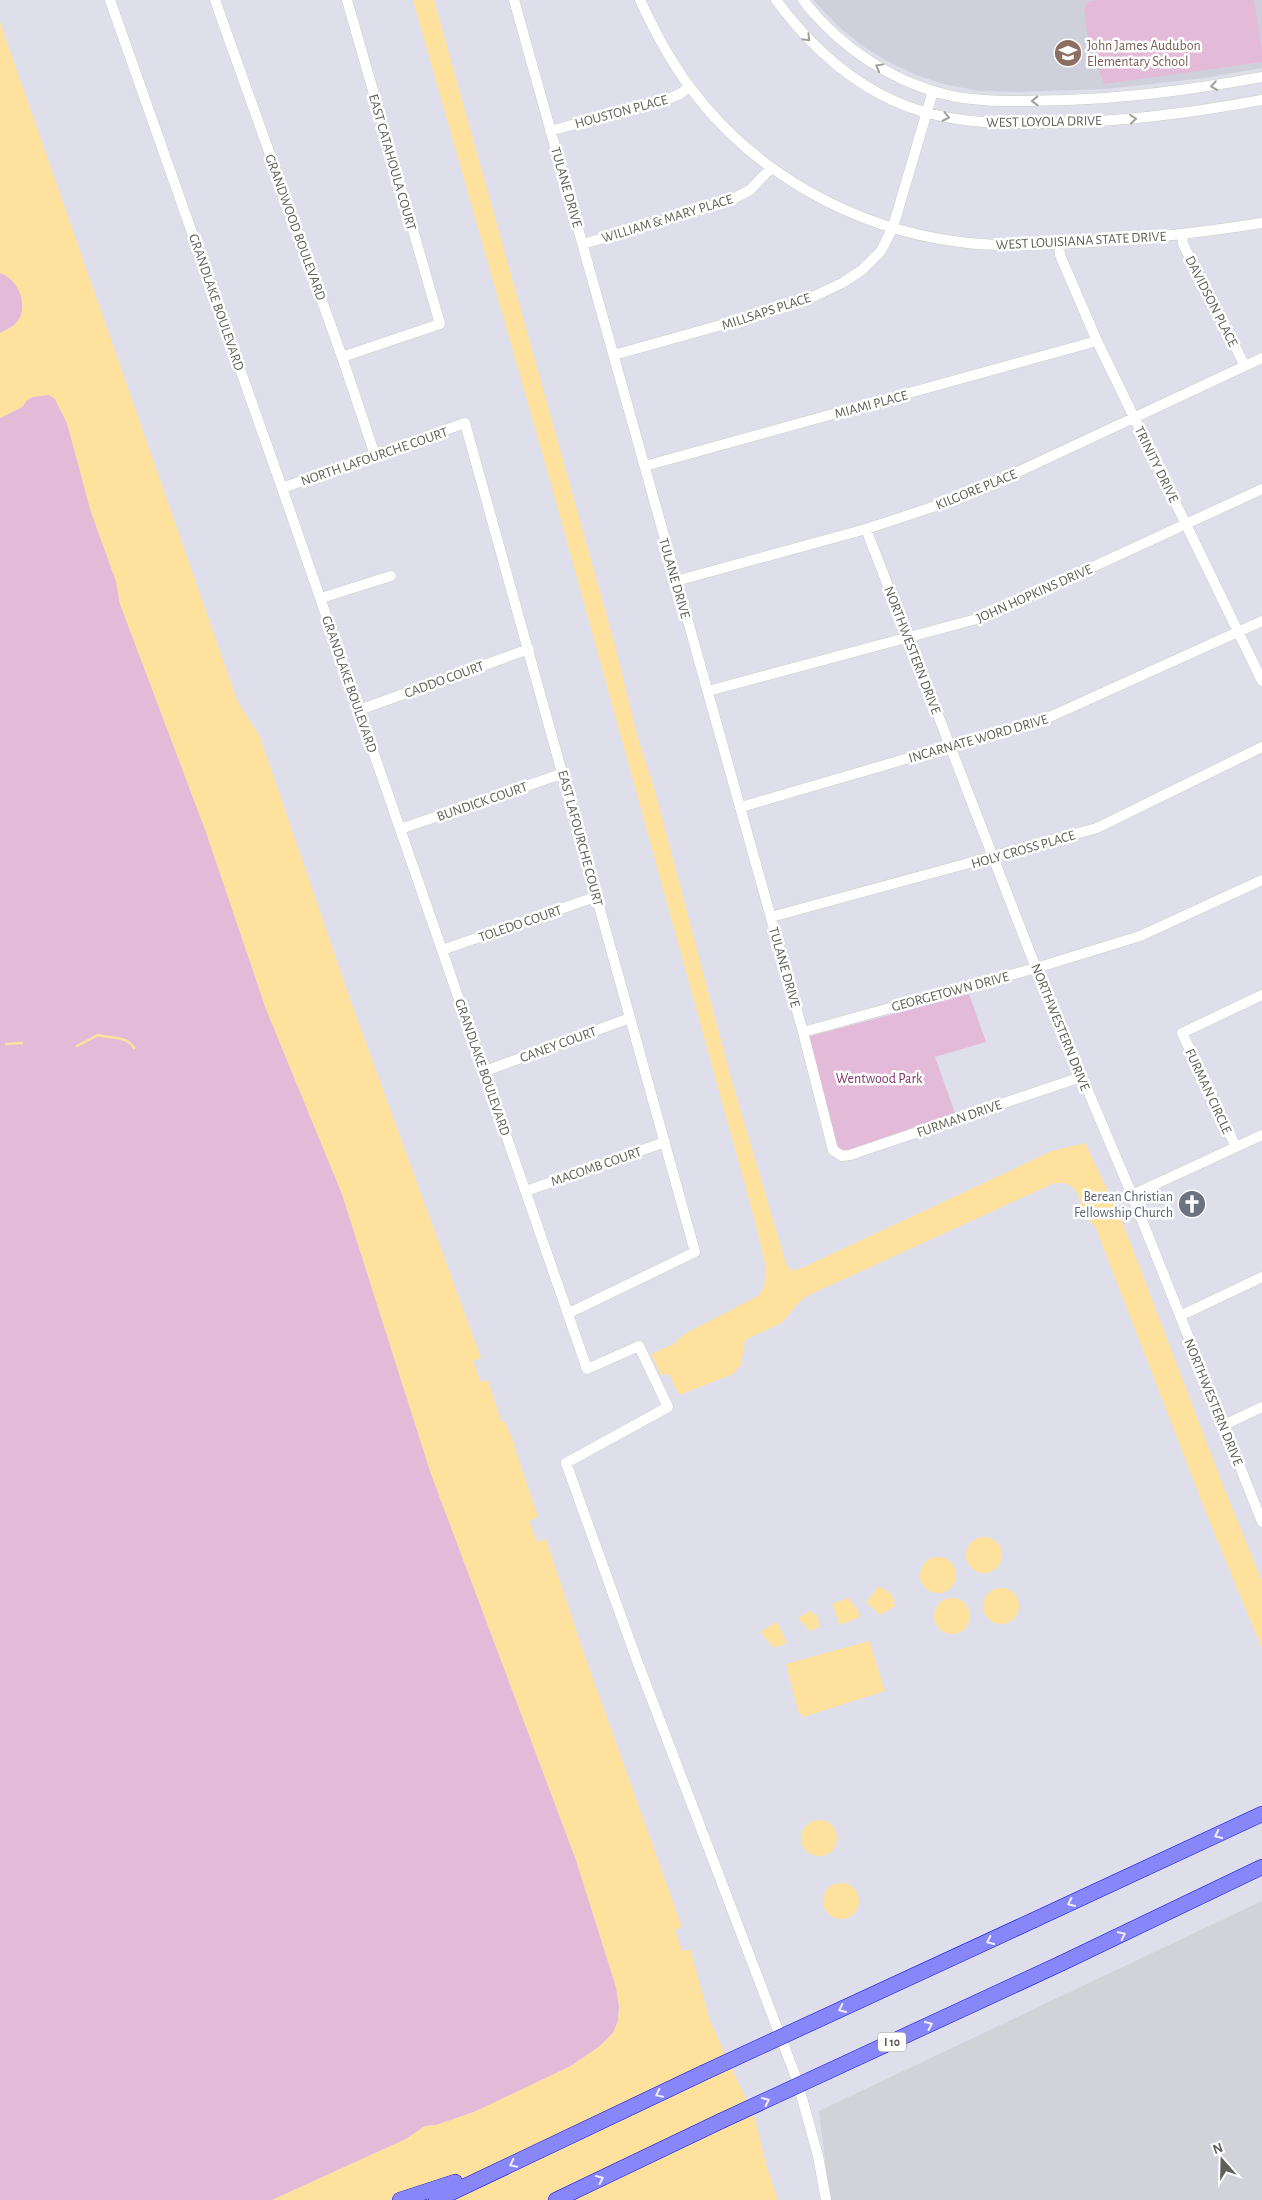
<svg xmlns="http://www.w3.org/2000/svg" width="1262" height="2200" viewBox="0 0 1262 2200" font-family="'Alegreya Sans',sans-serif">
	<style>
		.industrial { fill: #d2d2d9 }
		.education { fill: #d0d0dd }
		.green { fill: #e3bbd8 }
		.water { fill: #fde19d }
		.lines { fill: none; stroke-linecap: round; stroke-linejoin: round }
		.stream { stroke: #fde19d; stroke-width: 2.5 }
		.street-casing { stroke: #cdcdc6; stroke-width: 11 }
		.highway-casing { stroke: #050fe5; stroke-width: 16 }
		.street { stroke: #fff; stroke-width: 10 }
		.highway { stroke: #8887fa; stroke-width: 15 }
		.highway-bridge-casing { stroke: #050fe5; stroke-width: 16; stroke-linecap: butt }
		.highway-bridge { stroke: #8887fa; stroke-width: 15 }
		.oneway { stroke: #a09f9b }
		.oneway2 { stroke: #ededfe }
		.labels { text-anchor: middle; stroke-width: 5; stroke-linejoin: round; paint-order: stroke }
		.shield { fill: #fff; stroke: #908f8a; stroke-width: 1 }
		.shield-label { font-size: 12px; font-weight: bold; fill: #605f58 }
		.education-label { font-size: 14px; fill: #785e54; stroke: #fff; text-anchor: start }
		.street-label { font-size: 14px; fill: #605f58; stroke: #fff }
		.park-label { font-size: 14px; fill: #82356a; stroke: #fff }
		.worship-label { font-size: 14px; fill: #5b616d; stroke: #fff; text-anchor: end }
	</style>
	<rect width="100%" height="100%" fill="#dfdfeb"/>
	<path class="industrial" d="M1262,1901V2200H831L829,2193L819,2111Z"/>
	<path class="education" d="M813,0H1262V68L1205,78L1106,89L1018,92L979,91L943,84L916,75L887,61L861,45L839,27Z"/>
	<path class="green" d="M1098,0H1254L1262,50V62L1104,84L1087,33L1084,8L1089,1Z
		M0,273C18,278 30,307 17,322C13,327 6,330 0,333Z
		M49,395L55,399L67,423L91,512L116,581L120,604L206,832L266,1009L342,1194L431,1474L576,1860L616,1987L619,2006L618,2021L613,2033L600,2046L571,2066L474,2112L436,2125L425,2126L406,2139L272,2200H0V418L22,407L27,400L32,397Z
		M969,994L986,1042L935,1057L955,1113L842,1152L838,1147L807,1037Z"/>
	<path class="water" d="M413,0H434L616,649L637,735L655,791L731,1078L786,1264L792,1271L804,1267L1052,1151L1085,1143L1122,1221L1224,1488L1262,1581V1649L1209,1520L1095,1226C1075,1212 1086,1177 1052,1184L807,1296L798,1303L783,1322L745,1340L741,1365L733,1374L679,1395L669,1374L661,1375L651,1354L676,1343L677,1340L688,1332L758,1296L764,1287L766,1268L756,1225L555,498Z
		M0,22L237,700L260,737L350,999L481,1358L473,1361L481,1382L488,1380L501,1421L505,1422L515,1445L514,1446L538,1517L529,1521L537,1542L546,1539L582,1648L682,1927L675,1930L682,1951L690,1949L710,2021L755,2119L767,2168L778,2200H272L406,2139L425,2126L436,2125L474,2112L571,2066L600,2046L613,2033L618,2021L619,2006L616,1987L576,1860L431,1474L342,1194L266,1009L206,832L120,604L116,581L91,512L67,423L55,399L49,395L32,397L27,400L22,407L0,418V333C6,330 13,327 17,322C30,307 18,278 0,273Z
		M966 1555a18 18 0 1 1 36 0a18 18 0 1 1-36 0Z
		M920 1575a18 18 0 1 1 36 0a18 18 0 1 1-36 0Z
		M879,1586L892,1595L895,1606L880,1615L866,1602Z
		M983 1606a18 18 0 1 1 36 0a18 18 0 1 1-36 0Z
		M848,1598L858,1610L860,1617L840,1625L832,1604Z
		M934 1616a18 18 0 1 1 36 0a18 18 0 1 1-36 0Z
		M809,1611L818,1616L819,1627L810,1631L798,1618Z
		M777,1622L787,1643L774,1648L760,1632Z
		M869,1641L885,1691L803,1717L798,1711L786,1664Z
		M801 1838a18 18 0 1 1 36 0a18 18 0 1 1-36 0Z
		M823 1901a18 18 0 1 1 36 0a18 18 0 1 1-36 0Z"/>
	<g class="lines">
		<path class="stream" d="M6,1044L22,1043
			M77,1046L98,1035C111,1039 126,1035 134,1048"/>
		<defs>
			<path id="street" d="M110,0L282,488L587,1369L639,1346L668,1407L566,1463L636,1658L797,2080L818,2156L826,2200
				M215,0L342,357L375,455
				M514,0L803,1032L833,1150L842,1156L850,1155L1081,1077
				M640,0C654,30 669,59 689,86C752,172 854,229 960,242C998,247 1036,245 1074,243C1137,240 1199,233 1262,223
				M776,0C814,51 865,96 928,113C968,124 1010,124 1052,123C1123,122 1192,113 1262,100
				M803,0C840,48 896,85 957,97C993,103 1030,101 1066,100C1132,98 1197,89 1262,77
				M550,131L670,98L680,94L689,87
				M1182,234L1183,244L1245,366
				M583,244L729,201L750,190L771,168
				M1059,244L1060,255L1097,341L1262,681
				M614,355L800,303L842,283L862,270L881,251L893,227L933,91
				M342,357L440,324L347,0
				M645,466L1097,341
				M282,488L465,423L695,1252L569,1313
				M866,529L1036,968L1132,1195L1262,1522
				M676,581L866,529L966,496L1262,358
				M321,598L391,576
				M708,691L984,617L1262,489
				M359,710L529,649
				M741,807L950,746L1034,724L1262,621
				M400,829L564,773
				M771,917L1097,828L1262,747
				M442,950L598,896
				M803,1032L1036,968L1140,936L1262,880
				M485,1071L630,1018
				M1236,1147L1182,1033L1262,995
				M526,1191L665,1142
				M1132,1195L1262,1135
				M1180,1316L1262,1277
				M1224,1425L1262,1407"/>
			<path id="highway" d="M1034,1920L1262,1814
				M1062,1963L1262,1867
				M400,2200L455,2182
				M436,2200L703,2073
				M556,2200L721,2121"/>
		</defs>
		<use href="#street" class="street-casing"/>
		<use href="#highway" class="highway-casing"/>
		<use href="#street" class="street"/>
		<use href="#highway" class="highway"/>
		<defs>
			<path id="highway-bridge" d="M703,2073L1034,1920
				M721,2121L1062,1963"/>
		</defs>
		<use href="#highway-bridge" class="highway-bridge-casing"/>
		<use href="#highway-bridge" class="highway-bridge"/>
	</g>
	<defs><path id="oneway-chevron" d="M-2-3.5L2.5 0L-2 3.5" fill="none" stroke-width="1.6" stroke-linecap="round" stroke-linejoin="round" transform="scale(1.25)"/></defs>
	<g class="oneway">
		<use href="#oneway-chevron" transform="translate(807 38) rotate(46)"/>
		<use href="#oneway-chevron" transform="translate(879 67) rotate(-151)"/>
		<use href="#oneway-chevron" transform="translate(1214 86) rotate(172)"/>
		<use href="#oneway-chevron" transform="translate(1035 101) rotate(178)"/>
		<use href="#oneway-chevron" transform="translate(946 117) rotate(12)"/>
		<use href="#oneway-chevron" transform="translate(1133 119) rotate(-5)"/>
	</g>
	<g class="oneway2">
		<use href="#oneway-chevron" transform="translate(1218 1835) rotate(155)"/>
		<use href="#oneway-chevron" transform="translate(1071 1903) rotate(155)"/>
		<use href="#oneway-chevron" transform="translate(1122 1935) rotate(-26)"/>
		<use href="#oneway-chevron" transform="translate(990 1941) rotate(155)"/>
		<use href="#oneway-chevron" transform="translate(842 2009) rotate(155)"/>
		<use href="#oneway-chevron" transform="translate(929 2025) rotate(-25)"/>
		<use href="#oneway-chevron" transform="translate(659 2094) rotate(154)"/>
		<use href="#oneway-chevron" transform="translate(766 2101) rotate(-25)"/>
		<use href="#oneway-chevron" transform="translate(513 2164) rotate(154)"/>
		<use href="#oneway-chevron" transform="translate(600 2179) rotate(-25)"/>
	</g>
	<defs>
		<symbol id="school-disc" viewBox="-11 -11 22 22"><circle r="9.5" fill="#8d6e63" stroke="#fff"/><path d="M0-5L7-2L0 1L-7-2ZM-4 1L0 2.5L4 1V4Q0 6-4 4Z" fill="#fff"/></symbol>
		<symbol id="church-disc" viewBox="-11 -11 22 22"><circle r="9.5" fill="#6b7280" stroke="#fff"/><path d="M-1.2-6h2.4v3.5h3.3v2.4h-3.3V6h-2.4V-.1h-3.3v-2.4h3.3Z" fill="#fff"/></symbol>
	</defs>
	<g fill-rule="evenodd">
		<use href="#school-disc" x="1052" y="37" width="32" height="32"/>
		<use href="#church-disc" x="1176" y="1188" width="32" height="32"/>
	</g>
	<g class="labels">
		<rect class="shield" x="878" y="2032.5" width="28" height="19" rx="4"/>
		<g class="shield-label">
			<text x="892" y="2046">I 10</text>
		</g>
		<g class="education-label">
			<text x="1087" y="50">John James Audubon<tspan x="1087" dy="16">Elementary School</tspan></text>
		</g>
		<g class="street-label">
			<text transform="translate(621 111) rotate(-15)" y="5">HOUSTON PLACE</text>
			<text transform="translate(1044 121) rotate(-1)" y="5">WEST LOYOLA DRIVE</text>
			<text transform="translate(393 162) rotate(74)" y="5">EAST CATAHOULA COURT</text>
			<text transform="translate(567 187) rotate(74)" y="5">TULANE DRIVE</text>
			<text transform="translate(667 218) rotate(-17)" y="5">WILLIAM &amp; MARY PLACE</text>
			<text transform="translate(296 227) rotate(70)" y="5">GRANDWOOD BOULEVARD</text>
			<text transform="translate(1081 240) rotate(-3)" y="5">WEST LOUISIANA STATE DRIVE</text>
			<text transform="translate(1212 301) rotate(63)" y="5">DAVIDSON PLACE</text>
			<text transform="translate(217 302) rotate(71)" y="5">GRANDLAKE BOULEVARD</text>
			<text transform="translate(766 311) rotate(-18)" y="5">MILLSAPS PLACE</text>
			<text transform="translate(871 404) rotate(-15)" y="5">MIAMI PLACE</text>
			<text transform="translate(374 456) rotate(-19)" y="5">NORTH LAFOURCHE COURT</text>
			<text transform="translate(1157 464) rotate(64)" y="5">TRINITY DRIVE</text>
			<text transform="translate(976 489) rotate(-22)" y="5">KILGORE PLACE</text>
			<text transform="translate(675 578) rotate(74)" y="5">TULANE DRIVE</text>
			<text transform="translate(1034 593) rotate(-24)" y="5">JOHN HOPKINS DRIVE</text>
			<text transform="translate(913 650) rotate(69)" y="5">NORTHWESTERN DRIVE</text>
			<text transform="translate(444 679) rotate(-20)" y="5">CADDO COURT</text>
			<text transform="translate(350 684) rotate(71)" y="5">GRANDLAKE BOULEVARD</text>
			<text transform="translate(978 738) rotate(-16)" y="5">INCARNATE WORD DRIVE</text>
			<text transform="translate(482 801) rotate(-19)" y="5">BUNDICK COURT</text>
			<text transform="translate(581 838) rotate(75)" y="5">EAST LAFOURCHE COURT</text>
			<text transform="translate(1023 849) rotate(-16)" y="5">HOLY CROSS PLACE</text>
			<text transform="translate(520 923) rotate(-19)" y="5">TOLEDO COURT</text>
			<text transform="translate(785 967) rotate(74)" y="5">TULANE DRIVE</text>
			<text transform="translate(950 991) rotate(-15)" y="5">GEORGETOWN DRIVE</text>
			<text transform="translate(1061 1027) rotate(68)" y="5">NORTHWESTERN DRIVE</text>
			<text transform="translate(558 1044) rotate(-20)" y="5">CANEY COURT</text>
			<text transform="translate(483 1067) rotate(71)" y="5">GRANDLAKE BOULEVARD</text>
			<text transform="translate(1209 1091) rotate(65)" y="5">FURMAN CIRCLE</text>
			<text transform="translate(959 1118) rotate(-19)" y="5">FURMAN DRIVE</text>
			<text transform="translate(596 1166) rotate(-19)" y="5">MACOMB COURT</text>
			<text transform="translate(1214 1402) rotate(68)" y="5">NORTHWESTERN DRIVE</text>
		</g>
		<g class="park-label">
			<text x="879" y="1083">Wentwood Park</text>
		</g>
		<g class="worship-label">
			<text x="1173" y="1201">Berean Christian<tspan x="1173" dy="16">Fellowship Church</tspan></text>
		</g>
	</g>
	<g transform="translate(1222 2160) rotate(340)" stroke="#ffffff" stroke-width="4" paint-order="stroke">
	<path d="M0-4L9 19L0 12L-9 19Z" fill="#605f58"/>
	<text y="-8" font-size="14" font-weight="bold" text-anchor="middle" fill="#605f58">N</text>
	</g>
</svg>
